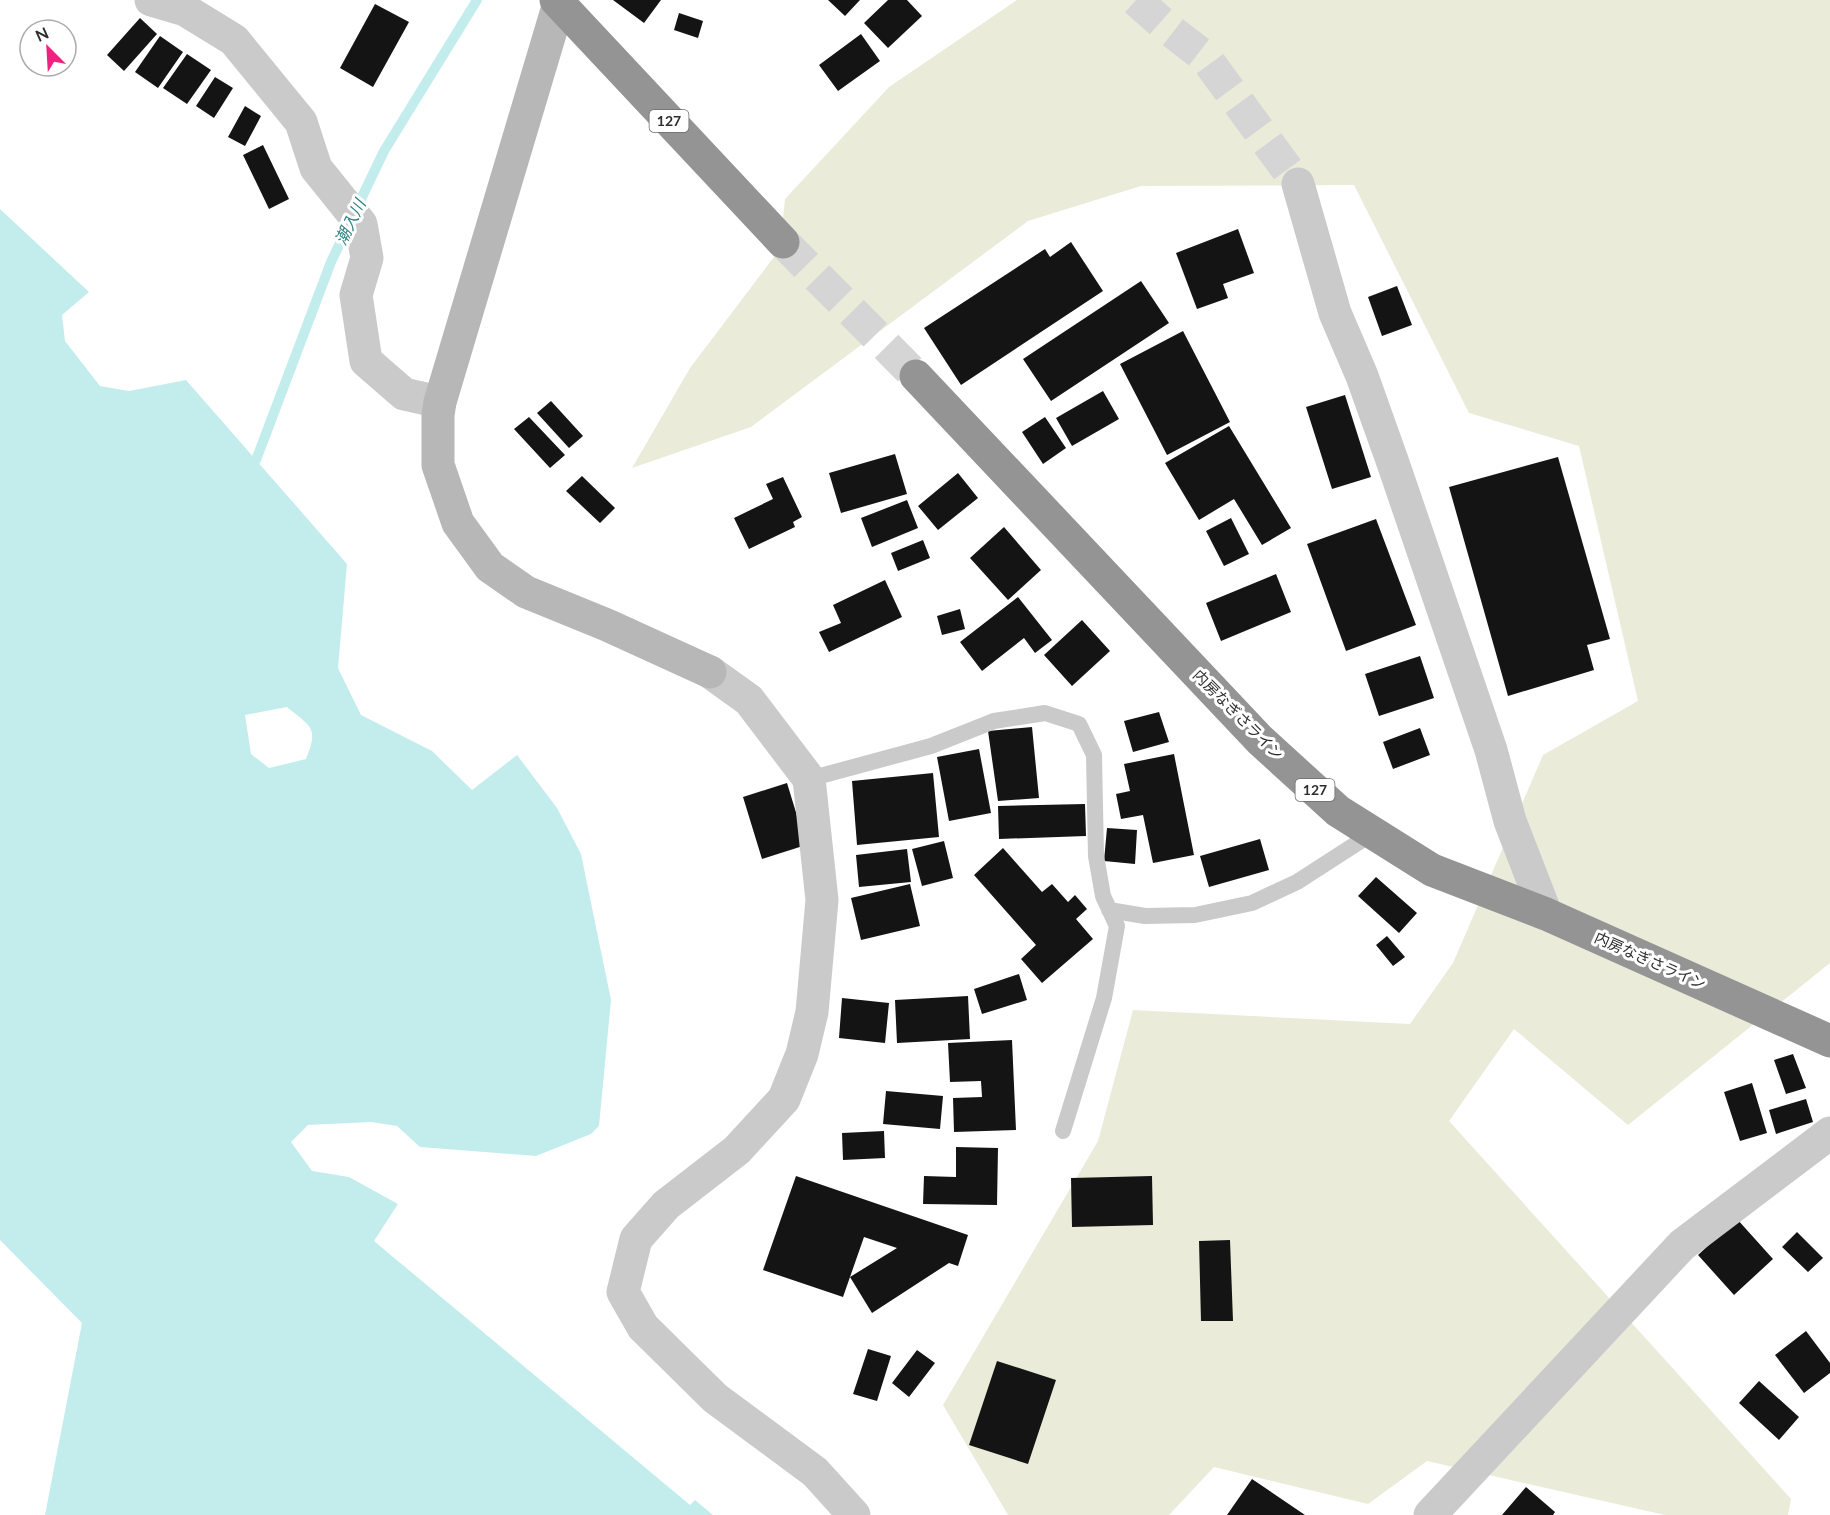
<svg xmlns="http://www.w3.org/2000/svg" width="1830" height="1515" viewBox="0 0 1830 1515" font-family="Lato,'Noto Sans JP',sans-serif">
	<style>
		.green { fill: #eaecd9 }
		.water { fill: #c3eded; fill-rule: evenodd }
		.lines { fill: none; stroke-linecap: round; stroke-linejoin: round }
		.stream { stroke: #c3eded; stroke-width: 10 }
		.building { fill: #141414 }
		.street-tunnel { stroke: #d5d5d5; stroke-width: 33; stroke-dasharray: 33 16; stroke-linecap: butt }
		.highway-tunnel { stroke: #d5d5d5; stroke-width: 33; stroke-dasharray: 33 16; stroke-linecap: butt }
		.lane { stroke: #cacaca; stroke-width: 16 }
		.street { stroke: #cacaca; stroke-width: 33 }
		.secondary { stroke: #b7b7b7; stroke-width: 33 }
		.highway { stroke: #949494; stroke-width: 33 }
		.labels { text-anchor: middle; stroke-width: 6; stroke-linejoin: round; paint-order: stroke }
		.shield { fill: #fff; stroke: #6c6c6c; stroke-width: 1.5 }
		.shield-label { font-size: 14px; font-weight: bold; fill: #2d2d2d }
		.street-label { font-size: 15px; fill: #2d2d2d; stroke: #fff }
		.water-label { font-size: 16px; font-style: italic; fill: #308080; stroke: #fff }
	</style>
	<rect width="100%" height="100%" fill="#fff"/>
	<path class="green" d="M1017,0H1830V963L1628,1125L1514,1029L1449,1121L1791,1499L1788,1515H1665L1427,1461L1368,1504L1214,1467L1169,1515H1008L943,1405L1098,1141L1133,1010L1410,1024L1453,963L1543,755L1638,701L1579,446L1469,413L1354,185L1141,186L1028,221L751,427L632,468L690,368L780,249L785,199L889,87Z"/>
	<path class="water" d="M0,209L89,292L62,315L65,341L100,386L129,391L186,380L347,564L338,668L361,715L432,751L472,790L517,755L557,808L581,854L611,1000L599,1126L591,1134L536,1156L420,1147L397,1126L371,1122L308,1125L291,1142L312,1171L349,1177L398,1204L374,1241L690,1505L695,1500L713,1515H45L82,1323L0,1240ZM287,707C311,727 319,727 306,759L269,768L251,754L245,715Z"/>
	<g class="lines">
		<path class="stream" d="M256,460L331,262L384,151L477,0"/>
	</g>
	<path class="building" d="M613,0H661L644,23Z
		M828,0H860L845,16Z
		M888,0H907L922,16L888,48L864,23Z
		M375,4L409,22L373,87L340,68Z
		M679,13L703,21L698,38L674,30Z
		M140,18L157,34L124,71L107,55Z
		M861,34L880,61L838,91L819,65Z
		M160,36L183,52L158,88L135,72Z
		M187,54L211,70L187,104L163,88Z
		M215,77L233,88L214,118L196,106Z
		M245,106L261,116L245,146L228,137Z
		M263,145L289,199L269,209L243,155Z
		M1238,229L1254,273L1223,284L1228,298L1197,309L1176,253Z
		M1071,242L1103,291L961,385L924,328L1045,249L1050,257Z
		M1141,281L1169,323L1051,401L1023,359Z
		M1397,286L1412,325L1382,336L1368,297Z
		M1183,331L1230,422L1167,455L1120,364Z
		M1103,391L1119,419L1072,446L1056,418Z
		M1345,395L1371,477L1332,489L1306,407Z
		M551,401L583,436L569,448L537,413Z
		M529,417L565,455L550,468L514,429Z
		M1045,417L1066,448L1043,464L1022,432Z
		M1229,426L1291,528L1262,545L1234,499L1199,520L1165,463Z
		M895,454L907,494L841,513L829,473Z
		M1558,457L1610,639L1587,645L1594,670L1508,696L1449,487Z
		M958,473L978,498L938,530L918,506Z
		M582,476L615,508L600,523L566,491Z
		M783,477L802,517L793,522L795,527L749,549L734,518L773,499L766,484Z
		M907,500L918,528L872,547L861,518Z
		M1231,518L1249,554L1224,566L1206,531Z
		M1376,519L1416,625L1346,651L1307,544Z
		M1004,527L1041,570L1008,600L970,558Z
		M923,540L930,558L898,571L891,553Z
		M1276,574L1291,612L1221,641L1206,603Z
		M885,580L902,617L829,652L819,632L841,623L833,605Z
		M1018,597L1052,640L1035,653L1024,638L982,671L960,642Z
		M960,609L965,629L942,635L937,616Z
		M1082,620L1110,651L1072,686L1044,655Z
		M1420,656L1434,698L1379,716L1365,674Z
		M1159,712L1169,742L1133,752L1124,721Z
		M1032,727L1039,798L998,801L988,731Z
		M1420,728L1430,755L1393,769L1383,742Z
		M979,749L991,813L949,821L937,757Z
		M1174,754L1194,855L1153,863L1143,815L1121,819L1116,794L1130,791L1124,764Z
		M933,773L939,837L857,845L852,781Z
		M787,783L806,845L762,859L743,797Z
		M1085,804L1086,836L999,839L998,806Z
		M1107,828L1137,830L1135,864L1104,861Z
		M1260,839L1269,870L1209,887L1200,856Z
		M944,841L953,878L922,886L912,849Z
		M1003,848L1042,892L1052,884L1068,902L1075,895L1087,909L1076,919L1093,939L1042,983L1021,959L1036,945L974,875Z
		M907,849L911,882L859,887L856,855Z
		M1376,877L1417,913L1399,933L1358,896Z
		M910,884L920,926L861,940L851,898Z
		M1387,936L1405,957L1393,966L1376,945Z
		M1019,974L1027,1000L982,1014L974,989Z
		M968,996L970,1039L897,1043L895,1000Z
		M842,998L889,1003L885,1043L839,1038Z
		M1012,1040L1016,1130L954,1132L953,1098L982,1097L981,1081L950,1082L948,1043Z
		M1793,1054L1806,1088L1786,1094L1774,1060Z
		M1752,1083L1767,1133L1740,1141L1724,1092Z
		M886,1091L943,1096L940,1129L883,1124Z
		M1806,1099L1813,1122L1776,1134L1769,1110Z
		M884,1131L885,1158L843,1160L842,1133Z
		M956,1147L998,1148L997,1205L923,1204L924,1176L956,1177Z
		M796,1176L968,1235L958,1266L949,1263L872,1313L850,1277L897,1248L864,1237L843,1297L763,1270Z
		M1152,1176L1153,1225L1072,1227L1071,1178Z
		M1737,1219L1773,1259L1734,1295L1698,1255Z
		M1797,1232L1823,1258L1808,1272L1782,1247Z
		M1230,1240L1233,1321H1201L1199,1241Z
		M1806,1331L1830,1363V1373L1804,1393L1775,1355Z
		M868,1349L891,1356L877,1401L853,1394Z
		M917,1350L935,1363L909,1397L892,1383Z
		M997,1361L1056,1380L1028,1464L969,1445Z
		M1759,1381L1799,1417L1779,1440L1739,1403Z
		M1252,1479L1305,1515H1227Z
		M1526,1487L1555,1512L1553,1515H1502Z"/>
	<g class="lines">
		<path class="street-tunnel" d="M1136,0L1170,30L1205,57L1298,184"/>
		<path class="highway-tunnel" d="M783,242L916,376"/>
		<path class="lane" d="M809,779L931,746L994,721L1045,713L1079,724L1094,755L1096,856L1103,896L1117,926L1104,998L1063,1131
			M1109,910L1145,916L1195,915L1252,903L1297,882L1373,833"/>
		<path class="street" d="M151,0L185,10L234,40L301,122L316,168L361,224L367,258L356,295L366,361L404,394L440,402
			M1298,184L1335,313L1362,376L1393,463L1491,750L1510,821L1546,914
			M710,672L749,700L809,779L822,900L812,1012L802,1054L784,1099L737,1150L666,1205L636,1239L623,1292L643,1327L715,1398L815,1472L854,1515
			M1430,1515L1682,1245L1830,1133"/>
		<path class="secondary" d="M560,0L440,402L438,415V465L458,523L490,567L526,592L607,625L710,672"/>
		<path class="highway" d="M556,0L783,242
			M916,376L1260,740L1338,811L1432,870L1546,914L1830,1041"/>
	</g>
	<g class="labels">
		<g class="shield">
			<rect x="649.5" y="110" width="39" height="22" rx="4.5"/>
			<rect x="1295.5" y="779" width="39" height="22" rx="4.5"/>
		</g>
		<g class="shield-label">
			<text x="669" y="126">127</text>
			<text x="1315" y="795">127</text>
		</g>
		<g class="street-label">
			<text transform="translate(1238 715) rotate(45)" y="5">内房なぎさライン</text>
			<text transform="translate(1650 961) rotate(24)" y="5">内房なぎさライン</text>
		</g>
		<g class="water-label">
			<text transform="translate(350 222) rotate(-64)" y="6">潮入川</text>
		</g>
	</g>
	<g transform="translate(48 48) rotate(336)"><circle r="28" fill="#ffffff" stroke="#ababab" stroke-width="1.5"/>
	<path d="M0-4.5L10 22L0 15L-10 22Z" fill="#f12180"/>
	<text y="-9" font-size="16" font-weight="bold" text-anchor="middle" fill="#2d2d2d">N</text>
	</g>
</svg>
